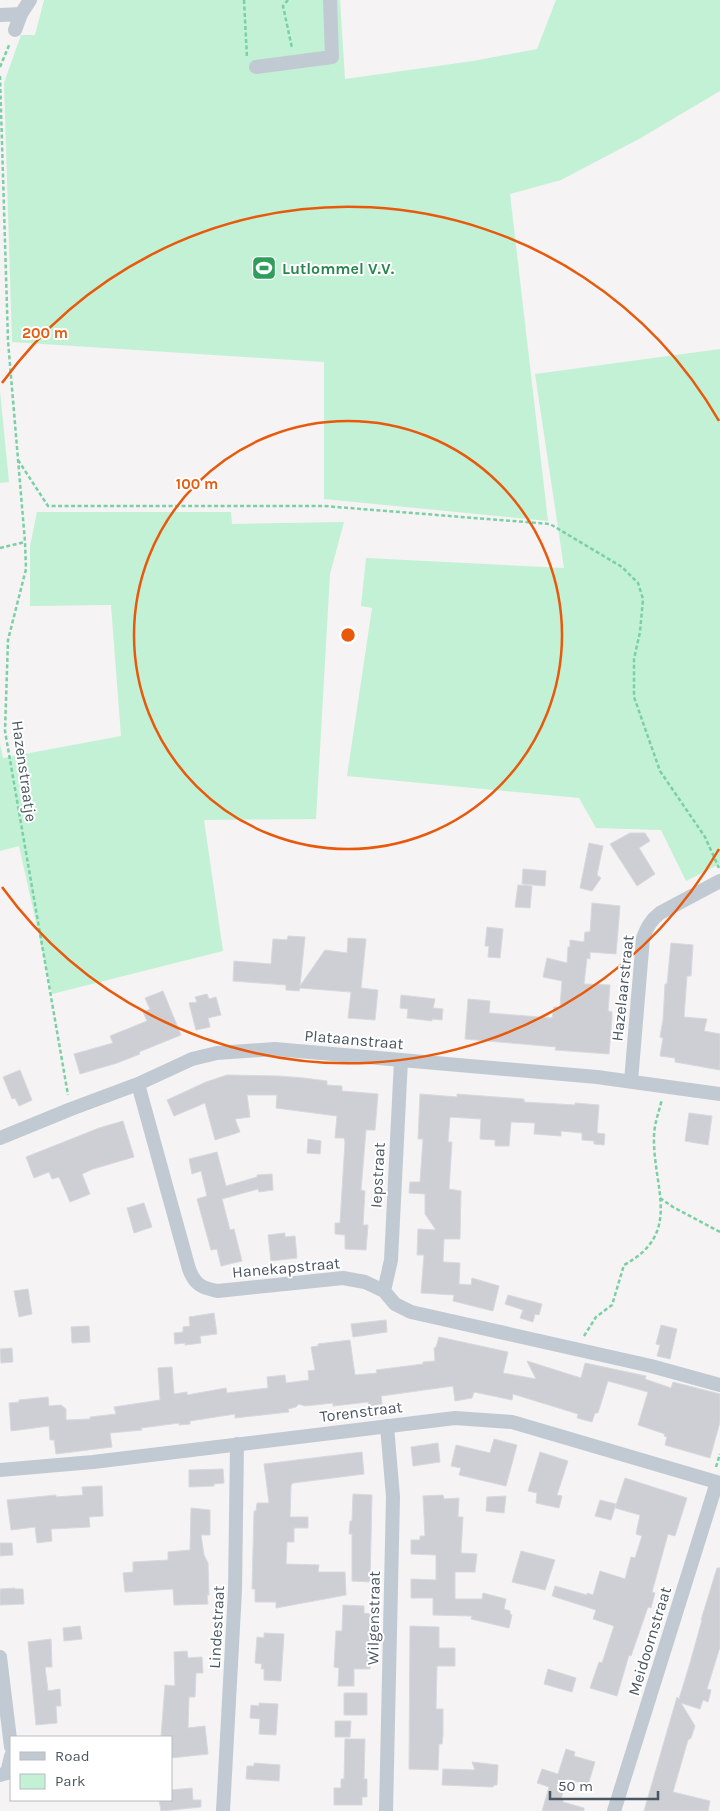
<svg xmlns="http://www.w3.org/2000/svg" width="720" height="1811" viewBox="0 0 720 1811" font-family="Karla,sans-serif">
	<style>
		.green { fill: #c3f1d5 }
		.building { fill: #cdcfd5; stroke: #d7d9de }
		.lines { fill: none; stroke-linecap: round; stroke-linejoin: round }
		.path { stroke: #7ad0a6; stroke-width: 2.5; stroke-dasharray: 4 2.5; stroke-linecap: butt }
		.minor { stroke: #c1cad2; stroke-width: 14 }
		.ring { fill: none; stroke: #e8590c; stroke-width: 2.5 }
		.labels { text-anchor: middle; stroke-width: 4; stroke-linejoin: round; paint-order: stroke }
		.leisure-label { font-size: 16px; font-weight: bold; fill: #27864d; stroke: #fff; text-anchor: start }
		.street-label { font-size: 16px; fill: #4a5661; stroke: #fff }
		.centre { fill: #e8590c; stroke: #fff; stroke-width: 2.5 }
		.ring-label { font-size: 15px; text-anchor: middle; font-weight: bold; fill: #e8590c; stroke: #fff; stroke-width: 4; stroke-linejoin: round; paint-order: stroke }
	</style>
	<rect width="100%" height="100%" fill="#f5f3f3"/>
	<path class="green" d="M44,0H340L345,79L473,61L537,49L556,0H720V91L639,139L561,180L510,194L548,521L324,499V362L12,342L4,83L21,35H35Z
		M720,349V864L686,881L661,830L596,828L579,798L347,776L372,608L361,606L366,558L564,568L535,374Z
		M0,391L9,482L0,483Z
		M37,512H231L232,524L344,522L330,574L316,819L204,820L223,951L52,994L19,846L0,851V744L3,758L121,736L111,605L30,606V546Z"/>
	<path class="building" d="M630,833H645L650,841L639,848L655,874L637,886L610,844Z
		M589,843L603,846L597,875L601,878L592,891L580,888Z
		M523,869L546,871L545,886L522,884Z
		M518,885L532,886L530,908L515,907Z
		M592,903L620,906L616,954L590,952V959L587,958L584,984L610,985L608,1011L612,1012V1018L609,1054L555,1050L556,1047L465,1039L468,999L490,1001L489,1013L552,1018L554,1007H560L562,981L543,977L547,958L567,963L568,947H570V940L584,942L585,932H590Z
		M487,927L503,929L500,958L488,957L489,946H485Z
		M288,936L305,937L300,986L325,950L347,953L348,938L366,939L361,988L378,990L375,1020L348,1018L351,992L300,988L299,991L286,990V985L233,981L234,961L271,964L273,939L287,940Z
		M671,943L693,945L691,976H687L684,1017L707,1019L704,1031L720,1034V1070L675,1062V1058L660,1056L663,1038L660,1037L663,1020L665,984H667Z
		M163,991L181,1035L139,1052L140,1054L117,1063L80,1074L74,1054L113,1043L110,1036L147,1021L143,1012L150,1009L145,998Z
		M207,994L209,999L216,997L221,1015L208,1018L210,1027L196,1030L189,1003L197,1002L195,997Z
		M401,995L435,999L433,1008L443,1009L442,1020L432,1019V1021L407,1018L408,1009L400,1008Z
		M20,1070L32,1100L19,1106L15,1098L12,1099L3,1077Z
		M227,1075L279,1076L304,1078L327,1081V1085L342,1086V1091L378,1094L375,1130H366L361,1190L365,1191L363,1225H368L366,1250L345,1249V1235L335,1234V1223H340L345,1142L344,1138H335L337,1116L276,1108L277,1095H247L250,1117L235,1119L240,1132L215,1140L205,1103L174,1116L167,1100L206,1082Z
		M420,1094L457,1097V1094L483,1096L524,1099V1102L575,1105V1103L599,1105L597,1133L605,1134L604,1145L594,1144V1141L582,1140V1133L561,1131V1136L534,1134L535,1123L511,1122L509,1146H495V1140L480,1139L481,1119L450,1117L448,1142H452L449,1189L461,1191L460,1239H444L443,1262L460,1263L459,1284L471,1285L472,1278L499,1286L493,1311L453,1301L454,1295L421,1293L424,1255H417L418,1229L436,1230L425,1214V1194L409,1193L410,1182H420L423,1139H418Z
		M689,1113L712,1116L708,1145L685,1141Z
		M123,1121L134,1157L93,1169L82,1174L90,1194L70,1202L59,1177L52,1179L49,1172L34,1178L26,1157L99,1128Z
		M308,1139L321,1141L320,1154L307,1153Z
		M217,1152L226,1186L257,1177V1175L272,1174L273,1190L259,1192L258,1189L222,1199L230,1230L234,1229L242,1261L221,1266L217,1249L211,1250L197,1199L207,1196L201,1171L192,1174L189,1159Z
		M144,1203L152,1227L134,1233L127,1208Z
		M285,1233V1237L295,1236L297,1258L271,1261L268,1235Z
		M28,1289L32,1314L19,1317L14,1291Z
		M508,1295L542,1304L539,1315L535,1314L533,1322L520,1318L523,1310L505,1304Z
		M214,1313L217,1334L200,1336L201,1343L185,1345V1343L175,1344L174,1333L183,1332V1327L190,1326L189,1317Z
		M386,1320L387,1332L353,1337L351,1324Z
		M661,1325L677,1329L670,1359L657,1356L660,1345L656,1344Z
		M89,1326L90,1342L72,1343L71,1327Z
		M439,1337L508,1352L503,1373L536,1379L527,1361L581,1378L585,1363L646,1376L645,1379L671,1388L673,1382L720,1394V1422L710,1458L665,1445L667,1437L664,1436L665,1434L638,1425L648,1392L608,1381L598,1413H595L592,1422L577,1418L578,1414L513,1394L512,1400L474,1392L472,1398L455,1401L453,1386L381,1396L382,1404L369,1406L368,1402L333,1406V1403L305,1406L299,1404L296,1407L288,1409L289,1412L235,1418V1414L190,1421V1424L179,1425V1423L141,1428L142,1430L110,1433L112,1447L56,1454L54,1440H50L49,1426L11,1431L9,1403L19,1402V1400L48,1397L49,1406L61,1405L66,1409V1420L90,1419V1417L116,1414L114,1407L160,1400L158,1368L172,1367L174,1394L187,1392V1395L226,1388L227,1393L268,1388L267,1377L285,1375L286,1383L309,1380L308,1371L315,1370L311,1347L318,1346V1344L350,1340L355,1375L377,1373L376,1370L423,1364V1362L435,1361L434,1348L436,1347Z
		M12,1348L13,1362L1,1363L0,1349Z
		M494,1439L517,1445L506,1486L459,1475L461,1468L451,1466L456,1445L490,1453Z
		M438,1443L440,1462L413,1466L411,1447Z
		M362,1452L364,1474L293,1483L291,1485L290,1517H308V1528H294V1542H287L286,1564L319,1565L318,1572H345L346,1595L276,1608V1602H255V1589H252L254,1511H256L257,1503H269L264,1464Z
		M540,1452L568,1461L557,1495L562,1496L559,1508L536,1503L537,1493L528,1491Z
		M223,1469L224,1483L214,1484V1486L189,1487V1470Z
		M625,1478L687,1498L675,1536L668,1534L652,1592L655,1593L651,1608L648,1607L631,1656L629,1655L617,1696L590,1688L599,1662L602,1663L614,1626L593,1619L596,1610L552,1596L555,1586L587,1595V1593L593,1595L600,1571L625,1579L631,1557L635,1558L642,1536L636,1534L640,1515L615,1508Z
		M102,1486L103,1516L89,1517L90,1527L51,1529L52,1541L37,1543L35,1527L11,1530L7,1500L56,1495V1497L83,1495L82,1487Z
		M353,1494L372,1495L370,1582L352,1581V1534H349L350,1521H352Z
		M443,1495L444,1499L459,1498L458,1517H463L461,1553L477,1554L475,1572H455V1599H482L483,1593L506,1599L504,1609L510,1611V1614L512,1615L509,1628L471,1619L472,1616L433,1615V1598H411V1579L436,1580V1555L411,1554V1540H420V1536H425L423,1496Z
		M506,1496L504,1513L486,1511L487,1497Z
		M600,1500L616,1504L611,1520L595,1516Z
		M191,1508L210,1510V1535H201L204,1555L208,1563L209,1595H207L208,1604L174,1605L173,1589L125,1592L123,1573L133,1572V1562L168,1560V1552L190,1550Z
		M0,1543H12L13,1555L0,1556Z
		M521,1551L555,1560L545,1590L512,1582Z
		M717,1568H720V1647L707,1689L711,1690L708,1702L703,1700L700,1709L681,1703L695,1726L691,1738L688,1740L673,1792L710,1801L708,1811H644L677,1697L679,1699L690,1663L702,1620H701Z
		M15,1588V1589H23L24,1604L0,1605V1589Z
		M343,1605L364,1606V1613L370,1614L369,1650H371L370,1669H354V1686H338L339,1668L334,1667L336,1631H342Z
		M80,1626L82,1639L64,1641L63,1628Z
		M410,1626L439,1627V1648H455V1666H437L436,1709H443V1735L442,1744H439L438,1770L409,1769Z
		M264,1633L284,1634L281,1681L264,1680V1669H261L262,1664L255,1663L257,1637L264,1638Z
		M51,1639L52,1667H45L48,1691L60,1689L61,1706H56L57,1723L36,1725L28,1642Z
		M187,1651L188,1658L202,1657L203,1673H196L195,1697H189L188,1728L205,1726L208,1754L171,1758V1737H161L165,1685L175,1686L174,1652Z
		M548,1669L576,1678L572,1692L544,1684Z
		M344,1693H367V1715H344Z
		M259,1703L278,1704L276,1735L259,1734L260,1719L250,1718L251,1705L259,1706Z
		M335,1721H351L350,1737H335Z
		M345,1739H365L364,1779H367V1797H362V1805H334V1788H341V1779H344Z
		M566,1749L575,1752L574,1756L595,1762L588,1785L567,1779L561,1799L563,1800V1802L584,1808V1811H542L549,1787L537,1783L542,1769L558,1774Z
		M472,1762L498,1765L497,1785H494L493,1787L442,1785L443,1769L475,1770Z
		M254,1763L280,1765L279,1781L246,1779L247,1766H254Z
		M192,1788L193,1800H201V1807L161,1811L159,1800H171V1790Z"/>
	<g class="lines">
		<path class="path" d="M244,0L247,58
			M288,0L283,6L292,48
			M0,67L10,43
			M0,76L8,341L25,542L26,569L8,640L5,731L68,1095
			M18,460L48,506H324L550,524L622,567L638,583L643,599L640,632L634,659V697L660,771L705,837L719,868
			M0,548L25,542
			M660,1198L673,1207L720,1232
			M584,1336L596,1317L612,1305L624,1265C683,1233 653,1189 654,1137C654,1124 659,1112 662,1099
			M716,1467L720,1454"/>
		<path class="minor" d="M0,15L21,14
			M15,30L21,14L30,0
			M256,67L332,57L330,0
			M631,1081L643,938C647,927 651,920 660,913L720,881
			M138,1084L189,1269C195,1285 202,1288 218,1291L343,1278L365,1282L384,1291L395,1304L411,1312L651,1366L720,1385
			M0,1138L71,1109L138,1084L192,1059L217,1053L275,1049L597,1077L720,1094
			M384,1291L391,1260L401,1060
			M0,1470L93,1462L455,1418L512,1422L720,1483
			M0,1657L11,1747
			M0,1775L7,1773L11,1756
			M223,1811L235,1590L237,1444
			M386,1811L393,1497L387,1426
			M614,1811L717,1482"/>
	</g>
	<g class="ring">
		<circle cx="348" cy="635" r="214"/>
		<path d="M719 849A428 428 0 0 1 2 887M2 383A428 428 0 0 1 719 421"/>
	</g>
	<defs>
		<symbol id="stadium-square" viewBox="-11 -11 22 22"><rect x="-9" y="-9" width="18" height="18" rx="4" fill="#2e9e5b" stroke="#fff"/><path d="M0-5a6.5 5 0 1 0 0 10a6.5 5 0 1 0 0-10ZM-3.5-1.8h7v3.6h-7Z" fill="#fff"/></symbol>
	</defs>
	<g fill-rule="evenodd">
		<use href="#stadium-square" x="250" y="254" width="28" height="28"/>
	</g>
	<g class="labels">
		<g class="leisure-label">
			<text x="282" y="274">Lutlommel V.V.</text>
		</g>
		<g class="street-label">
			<text transform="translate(25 771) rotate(82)" y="6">Hazenstraatje</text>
			<text transform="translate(622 988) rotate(-84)" y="6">Hazelaarstraat</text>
			<text transform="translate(354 1039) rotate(5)" y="6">Plataanstraat</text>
			<text transform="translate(377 1175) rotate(-87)" y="6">Iepstraat</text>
			<text transform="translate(286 1267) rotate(-5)" y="6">Hanekapstraat</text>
			<text transform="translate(361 1411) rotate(-7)" y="6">Torenstraat</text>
			<text transform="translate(373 1618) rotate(-89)" y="6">Wilgenstraat</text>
			<text transform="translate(216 1627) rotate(-87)" y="6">Lindestraat</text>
			<text transform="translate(649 1641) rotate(-73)" y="6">Meidoornstraat</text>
		</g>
	</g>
	<circle cx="348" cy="635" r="8" class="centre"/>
	<g class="ring-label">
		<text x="45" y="338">200 m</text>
		<text x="197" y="489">100 m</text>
	</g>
	<rect x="10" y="1736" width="162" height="65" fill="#ffffff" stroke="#b7bbc0"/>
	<rect x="20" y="1752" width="25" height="8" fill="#c1cad2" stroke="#b7bbc0"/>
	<text x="55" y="1761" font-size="15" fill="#4a5661">Road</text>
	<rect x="20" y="1774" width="25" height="15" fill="#c3f1d5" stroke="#b7bbc0"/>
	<text x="55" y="1786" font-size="15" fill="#4a5661">Park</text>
	<path d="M550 1791v8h108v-8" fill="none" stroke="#4a5661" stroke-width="2.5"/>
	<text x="558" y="1791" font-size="15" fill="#4a5661" stroke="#ffffff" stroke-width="4" paint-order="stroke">50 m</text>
</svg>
